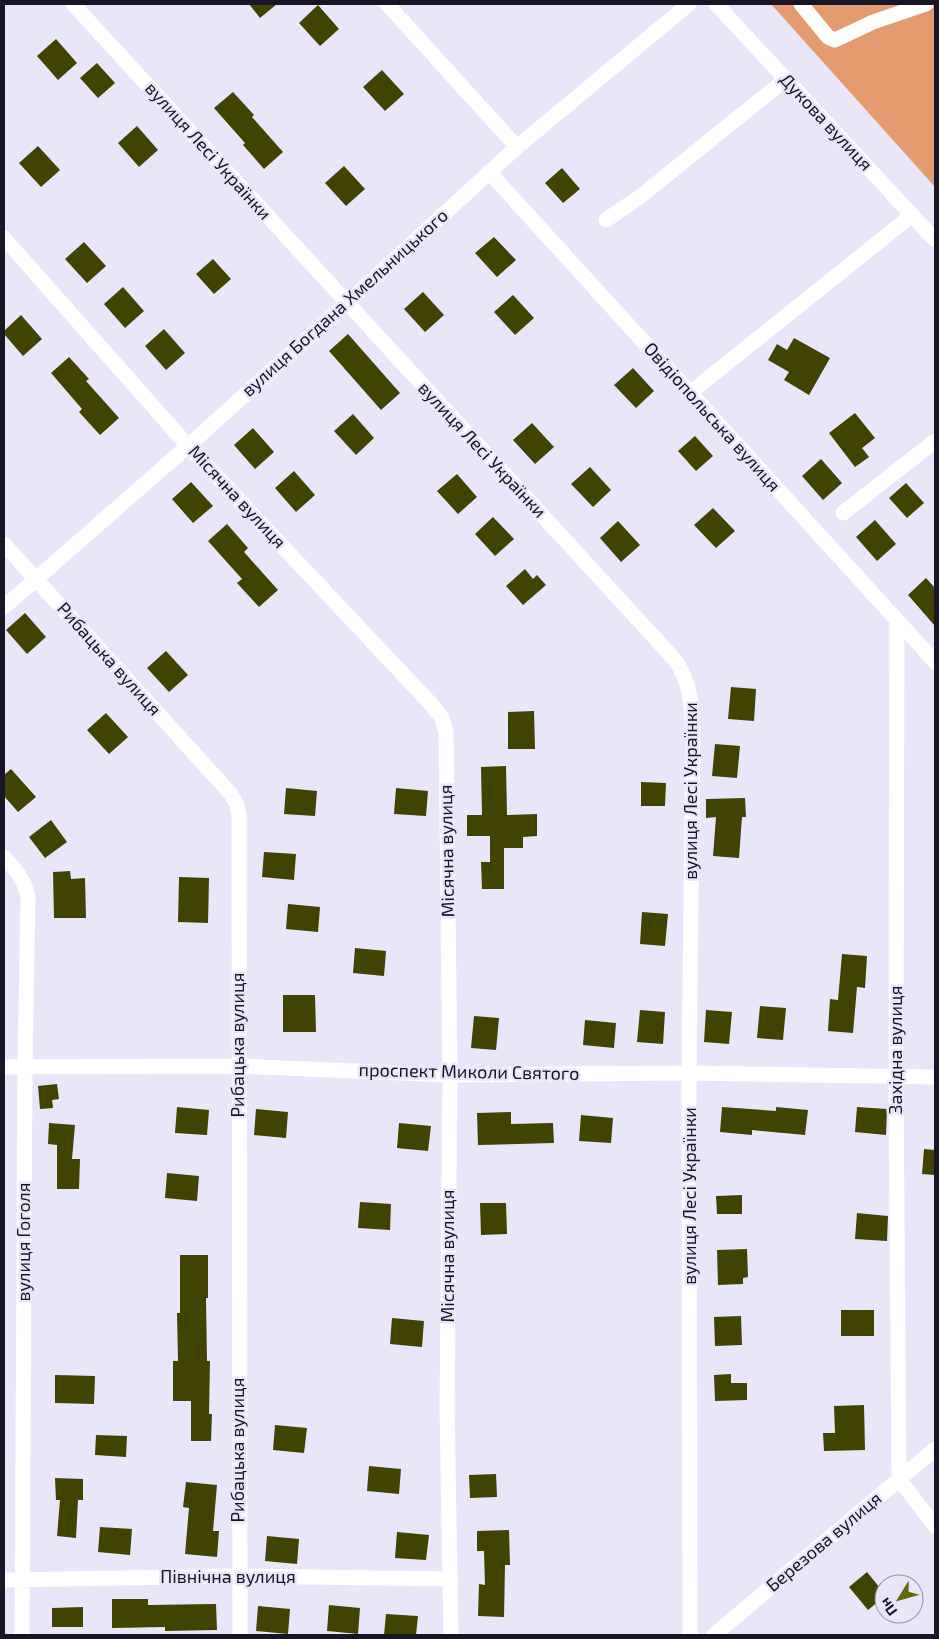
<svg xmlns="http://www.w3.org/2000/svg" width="939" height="1639" viewBox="0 0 939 1639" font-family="'Exo 2',sans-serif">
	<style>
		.forest { fill: #e39b6f }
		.building { fill: #414300 }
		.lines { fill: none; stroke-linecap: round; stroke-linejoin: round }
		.minor { stroke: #fff; stroke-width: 15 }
		.labels { text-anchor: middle; stroke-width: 5; stroke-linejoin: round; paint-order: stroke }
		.street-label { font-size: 18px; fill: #181526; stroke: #e9e6fa }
	</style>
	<rect width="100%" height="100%" fill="#e9e6fa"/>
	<path class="forest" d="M771,4H935V187Z"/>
	<path class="building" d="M249,4H277L260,18Z
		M318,5L339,29L320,46L299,23Z
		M56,39L77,63L58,80L37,56Z
		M97,63L115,83L98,98L80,78Z
		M382,70L404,94L385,111L363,87Z
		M233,92L254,115L252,117L283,152L264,169L243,145L245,143L214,108Z
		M137,126L158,150L139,167L118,143Z
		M38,146L60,170L41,187L19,163Z
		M344,166L365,189L346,206L325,183Z
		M562,168L580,189L563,203L545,183Z
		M494,237L516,260L497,277L475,253Z
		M84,242L106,266L87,283L65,259Z
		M213,259L231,279L214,294L196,274Z
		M123,287L144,311L125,328L104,304Z
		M423,292L444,315L425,332L404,309Z
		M513,295L534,318L515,335L494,312Z
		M21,315L42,339L23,356L4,334V331Z
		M164,329L185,353L166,370L145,346Z
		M348,334L400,393L381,410L329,351Z
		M794,338L830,358L809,395L784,380L789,372L768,360L777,344L787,350Z
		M69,357L89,379L86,381L119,418L100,435L79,412L82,409L51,373Z
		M633,368L654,391L636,408L614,385Z
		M855,413L875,438L862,448L869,457L855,467L829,433Z
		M353,414L374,438L356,455L334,431Z
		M532,423L554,447L535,464L513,440Z
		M253,428L274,452L255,469L234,445Z
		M695,436L713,456L696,471L678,451Z
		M821,459L842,483L823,500L802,476Z
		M590,467L611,490L593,507L571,484Z
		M294,471L315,495L296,512L275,488Z
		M457,474L477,497L458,514L437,491Z
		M191,482L213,506L193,523L172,499Z
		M906,483L924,503L907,518L889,498Z
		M713,508L735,531L716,548L694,525Z
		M493,517L514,539L495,556L475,534Z
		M875,520L896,544L877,561L856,537Z
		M618,521L640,545L621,562L600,538Z
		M227,524L248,548L244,552L278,590L259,607L237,583L242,579L208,541Z
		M525,569L533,579L537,575L546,585L523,605L506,586Z
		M926,578L935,588V626L908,595Z
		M25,613L46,637L27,654L6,630Z
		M166,651L188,675L169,692L147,668Z
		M731,687L756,689L754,721L728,719Z
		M534,711L535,749H508V712Z
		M106,713L128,737L109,754L87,730Z
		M715,744L740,746L737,778L712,776Z
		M506,766L507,815L537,814V836L523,837V848H504V889H482L481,862H490V836H467V815H482L481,767Z
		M11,769L36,797L18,812L4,796V775Z
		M641,782L666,783L665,806H641Z
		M286,788L317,791L315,816L284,814Z
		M396,788L428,791L426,816L394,814Z
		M745,798L746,817H742L739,858L713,856L716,817L706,818V799Z
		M51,820L67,842L45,858L29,837Z
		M264,852L296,854L294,880L262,877Z
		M70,871L71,879L85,878L86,918H54L53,872Z
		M179,877L209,878L208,923L178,922Z
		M288,904L320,907L318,932L286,929Z
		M642,912L668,914L665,946L640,944Z
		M355,948L386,951L384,976L353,973Z
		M842,954L867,956L865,988L857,987L853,1033L828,1031L830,999L838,1000Z
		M283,995H315L316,1032H283Z
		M760,1006L786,1008L783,1040L757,1038Z
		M640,1010L665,1012L663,1044L637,1042Z
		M706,1010L732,1012L729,1044L704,1042Z
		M474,1016L499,1018L496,1050L471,1048Z
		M585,1020L616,1023L614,1048L583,1045Z
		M57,1084L59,1099L52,1100L53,1108L40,1109L38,1086Z
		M177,1107L209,1110L207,1135L175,1133Z
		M722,1107L776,1111V1107L808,1110L805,1135L752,1130V1135L720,1132Z
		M857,1107L887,1109L886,1135L855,1132Z
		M256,1109L288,1112L286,1138L254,1135Z
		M511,1112V1124L553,1123L554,1143L478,1145L477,1113Z
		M581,1115L613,1118L611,1143L579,1141Z
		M49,1123L75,1125L72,1159H80L79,1189H57V1145L48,1144Z
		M399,1123L431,1126L428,1151L397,1148Z
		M924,1149L935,1150V1175L922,1174Z
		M167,1173L199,1176L197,1201L165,1198Z
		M742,1195V1214H717L716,1196Z
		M360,1202L391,1204L390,1230L358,1228Z
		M480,1203H506L507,1234L481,1235Z
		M857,1213L888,1216L887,1241L855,1239Z
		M747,1249L748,1277L743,1278V1284L718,1285L717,1250Z
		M180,1255H208V1298H206L207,1361H210L209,1414H212L211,1441H191V1401H173V1361H178L177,1313H180Z
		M841,1310H874V1336H841Z
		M741,1316L742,1345L715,1346L714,1317Z
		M392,1318L424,1321L422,1347L390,1344Z
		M731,1374V1383H747V1400L715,1401L714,1375Z
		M55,1375L95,1376L94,1404L55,1403Z
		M864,1405L865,1450L824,1451L823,1433H835L834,1406Z
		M275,1425L307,1428L304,1453L273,1450Z
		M96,1435L127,1436L126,1457L95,1455Z
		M369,1466L401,1469L399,1494L367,1491Z
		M496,1474L497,1497L470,1498L469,1475Z
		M55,1478L83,1479V1500H78L76,1538L57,1536L60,1500H56Z
		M186,1482L217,1485L213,1531H219L217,1557L185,1554L189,1508L183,1507Z
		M100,1527L132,1529L130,1555L98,1552Z
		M509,1530L510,1565H505L504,1617L478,1616L479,1584L485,1585L484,1551H477V1531Z
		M397,1532L429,1535L426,1560L395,1558Z
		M267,1536L299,1539L297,1564L265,1561Z
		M867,1572L884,1593V1597L868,1610L849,1587Z
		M112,1599H148V1605L216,1604L217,1630L165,1631V1627L112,1628Z
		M329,1605L360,1608L358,1634L327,1631Z
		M258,1606L290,1609L288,1634L256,1631Z
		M83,1607V1627H52V1608Z
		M386,1614L418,1616L416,1635H384Z"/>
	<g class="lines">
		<path class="minor" d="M73,4L676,661C691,686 691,701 693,730L689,1073L690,1635
			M387,4L517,147
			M716,4L935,240
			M801,4L828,37L835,40L873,22L926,4
			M489,172L935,662
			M606,220L641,196L786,79
			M4,238L188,446L431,704L442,718L446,733L450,1075L447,1405L451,1635
			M690,393L912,215
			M843,513L935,441
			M4,544L231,794L237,805L239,817L240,1635
			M4,607L188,446L347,303L517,147L689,4
			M897,621L896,1077L899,1479L935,1526
			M4,857C15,869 24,879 28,896L25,1066L22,1635
			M4,1067L238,1066L450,1075L689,1073L935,1077
			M4,1580L238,1576L451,1579
			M714,1635L935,1449"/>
	</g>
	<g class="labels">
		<g class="street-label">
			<text transform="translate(826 122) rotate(47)" y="6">Дукова вулиця</text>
			<text transform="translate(208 151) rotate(48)" y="6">вулиця Лесі Українки</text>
			<text transform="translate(345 303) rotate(-42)" y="6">вулиця Богдана Хмельницького</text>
			<text transform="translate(712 417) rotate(48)" y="6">Овідіопольська вулиця</text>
			<text transform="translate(482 450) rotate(47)" y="6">вулиця Лесі Українки</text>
			<text transform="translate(237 497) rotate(47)" y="6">Місячна вулиця</text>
			<text transform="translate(109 659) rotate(48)" y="6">Рибацька вулиця</text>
			<text transform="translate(691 791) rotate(-90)" y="6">вулиця Лесі Українки</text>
			<text transform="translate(447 851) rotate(-91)" y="6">Місячна вулиця</text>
			<text transform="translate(238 1045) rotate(-90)" y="6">Рибацька вулиця</text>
			<text transform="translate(896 1050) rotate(-90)" y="6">Західна вулиця</text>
			<text transform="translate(469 1072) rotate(1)" y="6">проспект Миколи Святого</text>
			<text transform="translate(690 1196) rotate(-90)" y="6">вулиця Лесі Українки</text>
			<text transform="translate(24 1242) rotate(-90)" y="6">вулиця Гоголя</text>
			<text transform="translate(448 1256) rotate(-90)" y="6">Місячна вулиця</text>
			<text transform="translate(238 1450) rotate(-90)" y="6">Рибацька вулиця</text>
			<text transform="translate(824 1542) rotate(-40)" y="6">Березова вулиця</text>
			<text x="228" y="1583">Північна вулиця</text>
		</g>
	</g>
	<rect width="939" height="1639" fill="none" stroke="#181526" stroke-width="10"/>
	<g transform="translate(899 1599) rotate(233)"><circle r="24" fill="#e9e6fa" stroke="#9592a5"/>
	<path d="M0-4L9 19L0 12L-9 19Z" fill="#666907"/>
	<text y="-8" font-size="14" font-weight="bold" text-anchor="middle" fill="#181526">Пн</text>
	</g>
</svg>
